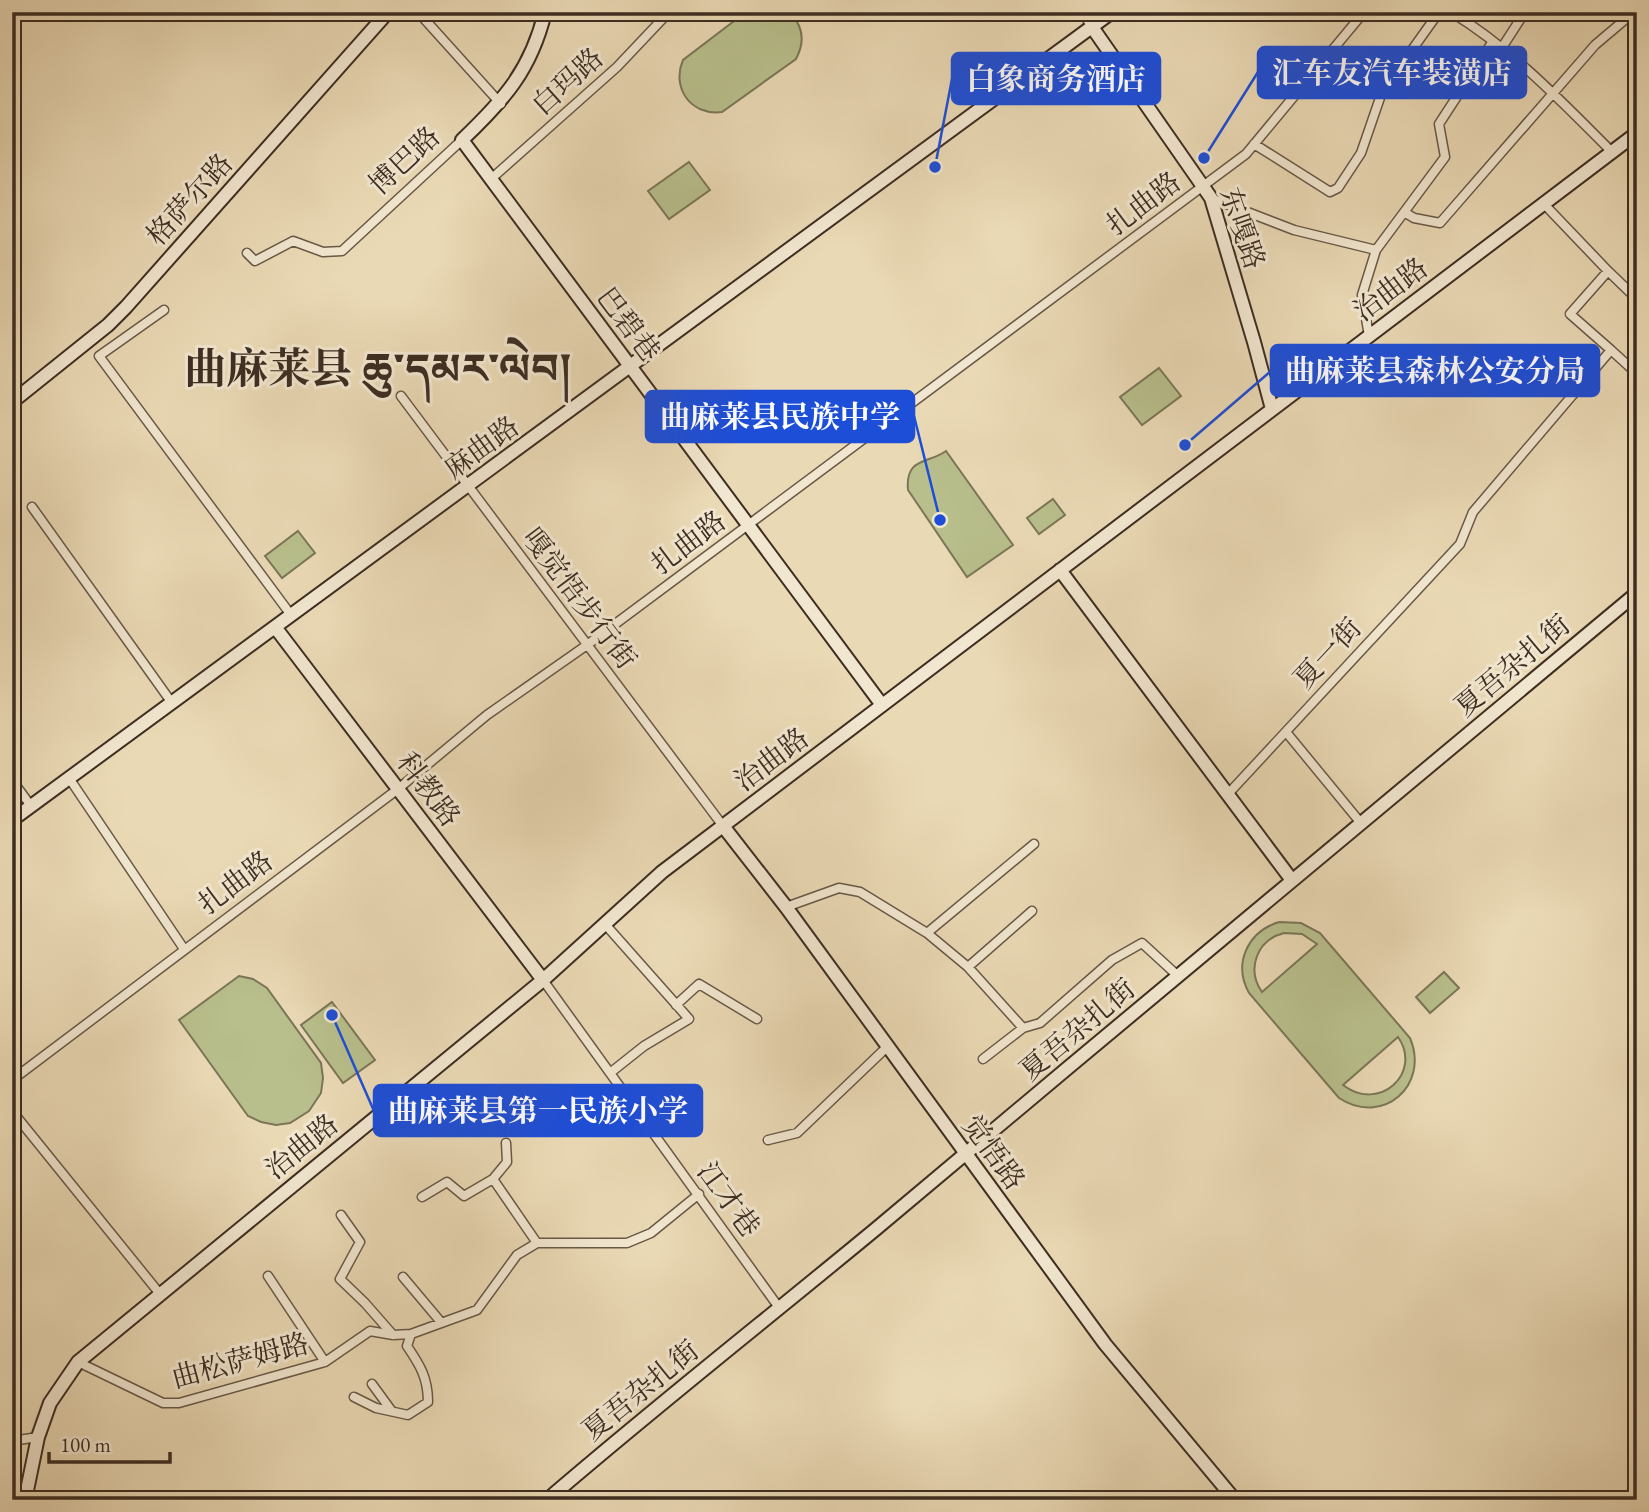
<svg xmlns="http://www.w3.org/2000/svg" width="1649" height="1512" viewBox="0 0 1649 1512" font-family="'EB Garamond','Noto Serif SC','Noto Serif Tibetan',serif">
	<style>
		.green { fill: #b8bf8c; stroke: #7a7657; stroke-width: 2; fill-rule: evenodd }
		.lines { fill: none; stroke-linecap: round; stroke-linejoin: round }
		.street-casing { stroke: #685847; stroke-width: 11 }
		.secondary-casing { stroke: #3d2d22; stroke-width: 16 }
		.street { stroke: #f1e6cf; stroke-width: 8 }
		.secondary { stroke: #f1e6cf; stroke-width: 12 }
		.labels { text-anchor: middle; stroke-width: 6; stroke-linejoin: round; paint-order: stroke }
		.street-label { font-size: 28px; fill: #3d2d22; stroke: #f1e6cf }
		.town-label { font-size: 42px; font-weight: bold; fill: #3d2d22; stroke: #f1e6cf }
		.leader { fill: none; stroke: #1d4ed8; stroke-width: 2.5 }
		.callout-dot { fill: #1d4ed8; stroke: #f1e6cf; stroke-width: 2.5 }
		.callout { fill: #1d4ed8; stroke: #1d4ed8; stroke-width: 2.5 }
		.callout-label { font-size: 30px; text-anchor: middle; font-weight: bold; fill: #fff }
	</style>
	<rect width="100%" height="100%" fill="#ead9b5"/>
	<filter id="stains"><feTurbulence type="fractalNoise" baseFrequency=".00286" numOctaves="4"/><feColorMatrix values="0 0 0 0 .2 0 0 0 0 .09 0 0 0 0 .02 0 0 0 .5 -.17"/></filter>
	<radialGradient id="worn" r=".72"><stop offset=".6" stop-color="#630" stop-opacity="0"/><stop offset="1" stop-color="#630" stop-opacity=".3"/></radialGradient>
	<path class="green" d="M746,12L790,13C803,26 805,42 796,59L722,112C691,116 671,88 683,60Z
		M689,162L710,190L669,219L648,191Z
		M1159,368L1181,396L1142,425L1120,397Z
		M946,451L1013,545L967,577L908,490C905,457 928,464 946,451Z
		M1053,499L1065,515L1039,534L1027,518Z
		M298,531L315,553L282,578L265,556Z
		M1279,922L1301,923L1320,933L1410,1038C1430,1085 1383,1127 1339,1098L1249,993C1233,964 1247,932 1279,922ZM1284,933L1302,934L1317,944L1262,992C1246,969 1257,940 1284,933ZM1398,1037C1423,1073 1379,1113 1343,1085Z
		M1444,972L1459,988L1430,1013L1416,997Z
		M239,976L253,979L267,988L321,1063L323,1078L321,1093L309,1111L290,1123L276,1125L261,1122L248,1116L179,1020Z
		M332,1002L375,1060L343,1083L301,1025Z"/>
	<g class="lines">
		<defs>
			<path id="street" d="M418,12L501,104
				M1082,12L1092,27
				M1451,12C1512,49 1562,102 1612,152
				M1501,49L1525,12
				M1254,144L1330,192L1338,188L1361,153L1382,92L1439,12
				M491,179L617,67L669,12
				M1211,198L1294,230L1376,250
				M1404,212L1414,218L1440,223L1595,45L1634,12
				M247,253L255,261L293,241L323,252L342,251L462,140
				M1608,271L1637,299
				M164,310L99,356L291,615
				M1369,336L1362,295L1376,250L1445,157L1439,124L1493,41
				M1611,350L1633,370L1637,367
				M401,396L723,826
				M32,507L172,703
				M1286,732L1360,822
				M69,778L184,949
				M12,780L31,806
				M1228,794L1460,544L1473,512L1611,350L1570,314L1608,271L1544,204
				M786,907L839,888L860,892L927,933L968,967L1023,1028L1040,1023L1112,960L1142,943L1178,976
				M604,923L689,1019L644,1046L610,1073
				M927,933L1034,844
				M968,967L1032,911
				M543,980L780,1309
				M676,1005L699,984L757,1019
				M983,1059L1023,1028
				M12,1080L398,789L487,715L587,645L1246,154L1364,12
				M12,1111L160,1294
				M768,1140L797,1133L887,1047
				M493,1179L507,1162L506,1143
				M422,1197L447,1182L464,1196L493,1179L537,1243
				M341,1215L360,1242L340,1279L365,1303L393,1335
				M268,1276L325,1362
				M403,1277L440,1321
				M78,1362L163,1403H179L325,1362L370,1331L393,1335L411,1334L477,1310L517,1255L537,1243H627L651,1233L699,1194
				M372,1384L391,1410
				M354,1397L376,1408L408,1415L428,1402C428,1378 420,1365 407,1346L411,1334
				M12,1441L38,1437"/>
			<path id="secondary" d="M545,12C531,70 504,100 462,140L882,705
				M1092,27L1211,198L1254,342L1272,409
				M12,402L108,325L126,307L388,12
				M1060,570L1291,879
				M275,627L543,980
				M12,820L1112,12
				M723,826L786,907L1105,1344L1235,1500
				M25,1500L38,1437L50,1403L78,1362L543,980L662,872L1637,133
				M547,1500C655,1407 767,1319 877,1228C1130,1016 1382,803 1637,593"/>
		</defs>
		<use href="#street" class="street-casing"/>
		<use href="#secondary" class="secondary-casing"/>
		<use href="#street" class="street"/>
		<use href="#secondary" class="secondary"/>
	</g>
	<g class="labels">
		<g class="street-label">
			<text transform="translate(567 81) rotate(-42)" y="10">白玛路</text>
			<text transform="translate(404 160) rotate(-43)" y="10">博巴路</text>
			<text transform="translate(189 199) rotate(-48)" y="10">格萨尔路</text>
			<text transform="translate(1143 203) rotate(-37)" y="10">扎曲路</text>
			<text transform="translate(1243 228) rotate(71)" y="10">东嘎路</text>
			<text transform="translate(1390 289) rotate(-37)" y="10">治曲路</text>
			<text transform="translate(629 324) rotate(53)" y="10">巴碧巷</text>
			<text transform="translate(481 447) rotate(-36)" y="10">麻曲路</text>
			<text transform="translate(688 542) rotate(-37)" y="10">扎曲路</text>
			<text transform="translate(580 598) rotate(53)" y="10">嘎觉悟步行街</text>
			<text transform="translate(1327 653) rotate(-47)" y="10">夏一街</text>
			<text transform="translate(1512 665) rotate(-40)" y="10">夏吾杂扎街</text>
			<text transform="translate(771 759) rotate(-37)" y="10">治曲路</text>
			<text transform="translate(429 789) rotate(53)" y="10">科教路</text>
			<text transform="translate(235 882) rotate(-37)" y="10">扎曲路</text>
			<text transform="translate(1077 1029) rotate(-40)" y="10">夏吾杂扎街</text>
			<text transform="translate(301 1146) rotate(-39)" y="10">治曲路</text>
			<text transform="translate(994 1152) rotate(54)" y="10">觉悟路</text>
			<text transform="translate(729 1199) rotate(54)" y="10">江才巷</text>
			<text transform="translate(240 1360) rotate(-15)" y="10">曲松萨姆路</text>
			<text transform="translate(640 1390) rotate(-39)" y="10">夏吾杂扎街</text>
		</g>
		<g class="town-label">
			<text x="378" y="383">曲麻莱县 ཆུ་དམར་ལེབ།</text>
		</g>
	</g>
	<path class="leader" d="M1204 158L1258 72M935 167L952 79M1185 445L1271 371M940 520L914 416M332 1015L374 1111"/>
	<g class="callout-dot">
		<circle cx="1204" cy="158" r="7"/>
		<circle cx="935" cy="167" r="7"/>
		<circle cx="1185" cy="445" r="7"/>
		<circle cx="940" cy="520" r="7"/>
		<circle cx="332" cy="1015" r="7"/>
	</g>
	<g class="callout">
		<rect x="1258" y="47" width="268" height="51" rx="7"/>
		<rect x="952" y="53" width="208" height="51" rx="7"/>
		<rect x="1271" y="345" width="328" height="51" rx="7"/>
		<rect x="646" y="391" width="268" height="51" rx="7"/>
		<rect x="374" y="1085" width="328" height="51" rx="7"/>
	</g>
	<g class="callout-label">
		<text x="1392" y="83">汇车友汽车装潢店</text>
		<text x="1056" y="89">白象商务酒店</text>
		<text x="1435" y="381">曲麻莱县森林公安分局</text>
		<text x="780" y="427">曲麻莱县民族中学</text>
		<text x="538" y="1121">曲麻莱县第一民族小学</text>
	</g>
	<rect width="1649" height="1512" fill="none" stroke="#ead9b5" stroke-width="42"/>
	<rect x="14" y="14" width="1621" height="1484" fill="none" stroke="#3d2d22" stroke-width="3.5"/>
	<rect x="21" y="21" width="1607" height="1470" fill="none" stroke="#3d2d22" stroke-width="2"/>
	<path d="M49 1452v10h121v-10" fill="none" stroke="#3d2d22" stroke-width="3.5"/>
	<text x="60" y="1452" font-size="21" fill="#3d2d22" stroke="#f1e6cf" stroke-width="5" paint-order="stroke">100 m</text>
	<rect width="100%" height="100%" filter="url(#stains)"/>
	<rect width="100%" height="100%" fill="url(#worn)"/>
</svg>
